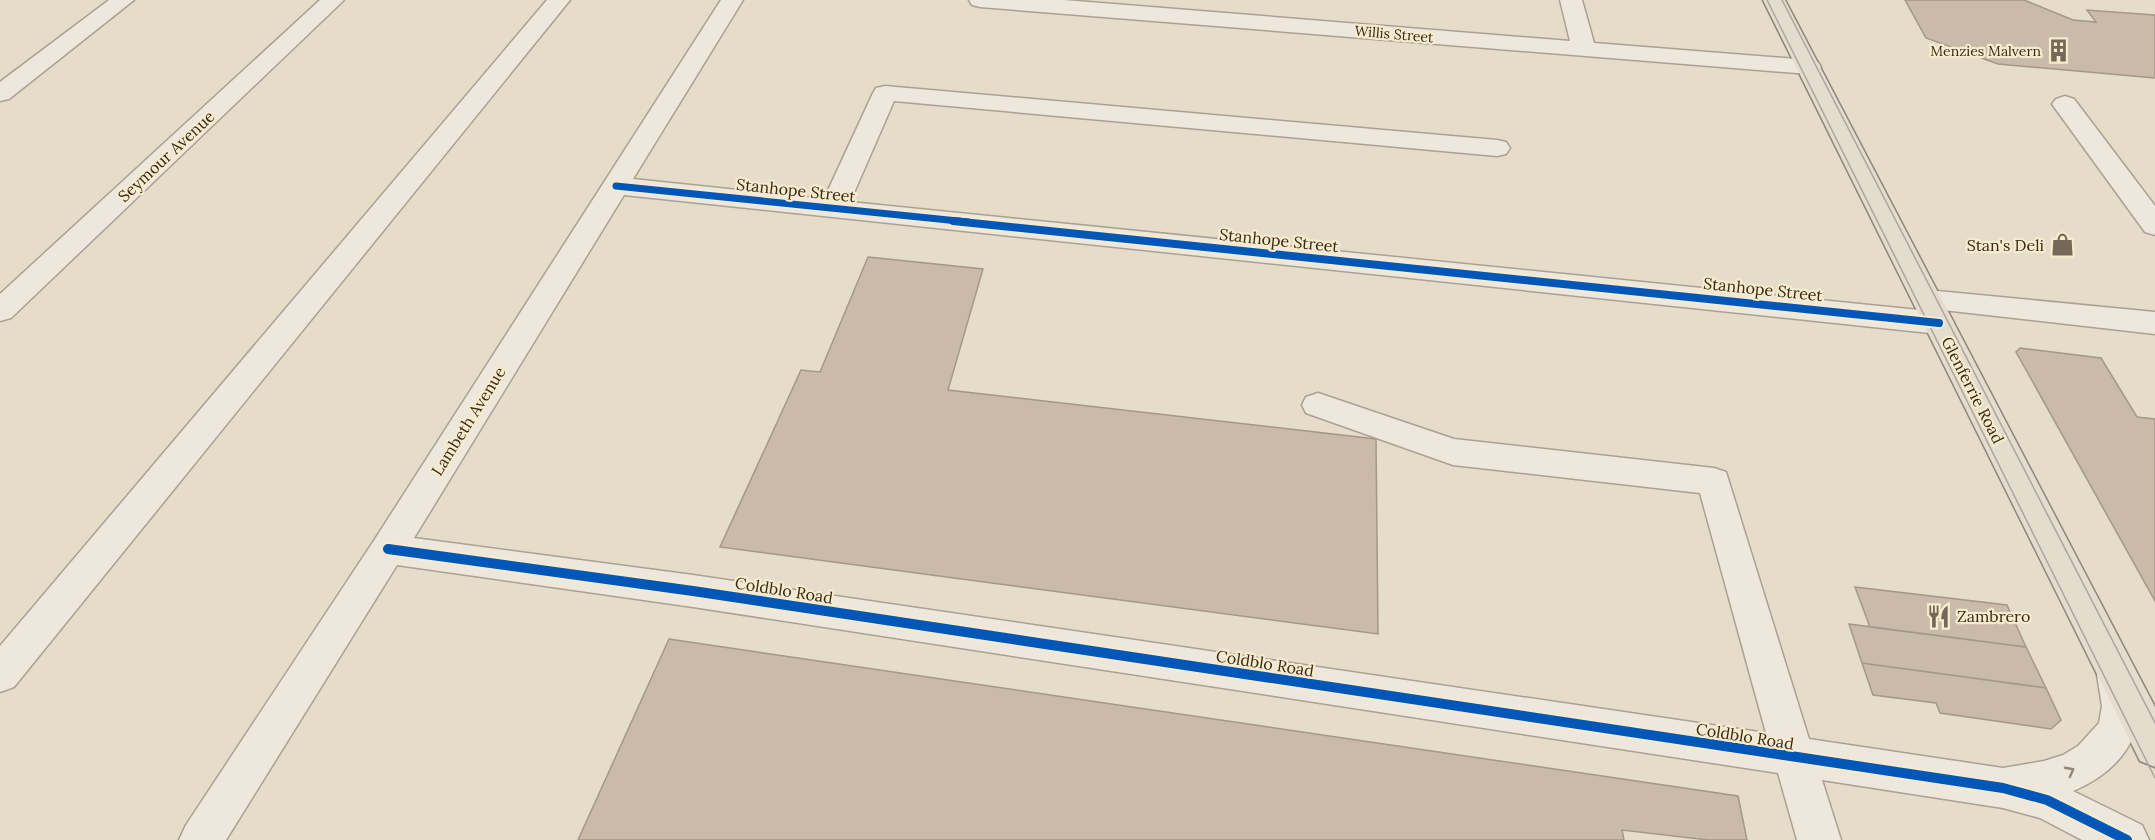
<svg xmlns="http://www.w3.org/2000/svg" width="2155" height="840" viewBox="0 0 2155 840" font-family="Lora,serif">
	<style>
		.building { fill: #c9baaa; stroke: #a59789; stroke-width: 1.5 }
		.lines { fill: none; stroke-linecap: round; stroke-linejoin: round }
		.minor-casing { stroke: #aaa193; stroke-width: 3 }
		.major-casing { stroke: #8f867a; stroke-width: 3 }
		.minor { fill: #ede7dc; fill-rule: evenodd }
		.major { fill: #e4ddcd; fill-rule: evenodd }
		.tram { stroke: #aba69d; stroke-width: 1.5 }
		.cycleway-far2-casing { stroke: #f7ebce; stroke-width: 10 }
		.cycleway-far1-casing { stroke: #f7ebce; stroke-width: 12 }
		.cycleway-casing { stroke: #f7ebce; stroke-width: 14 }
		.cycleway-far2 { stroke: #0057b8; stroke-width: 7 }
		.cycleway-far1 { stroke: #0057b8; stroke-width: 8 }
		.cycleway { stroke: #0057b8; stroke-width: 10 }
		.oneway { stroke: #92887c }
		.labels { text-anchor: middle; stroke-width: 4.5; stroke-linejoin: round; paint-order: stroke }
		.far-street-label { font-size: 14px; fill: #38291b; stroke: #f7ebce }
		.far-poi-label { font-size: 14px; fill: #38291b; stroke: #f7ebce; text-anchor: end }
		.street-label { font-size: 16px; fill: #38291b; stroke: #f7ebce }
		.poi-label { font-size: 16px; fill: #38291b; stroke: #f7ebce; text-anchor: end }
	</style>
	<rect width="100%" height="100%" fill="#e5dcc9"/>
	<path class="building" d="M1905,0H2024L2073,20L2096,22L2087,10L2155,15V78L1998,64L1926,38Z
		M868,257L983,269L948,390L1376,439L1378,634L720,547L801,370L820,372Z
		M2020,348L2101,358L2137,417L2155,419V601L2016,352Z
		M1855,587L2007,605L2026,647L1870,627Z
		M1849,624L2026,647L2046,688L1862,663Z
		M669,639L1738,796L1747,840H1708L1622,830L1624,840H578Z
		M1862,663L2046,688L2061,720L2051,729L1940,713L1936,703L1873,695Z"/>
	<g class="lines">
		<defs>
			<path id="minor" d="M109,0H134L9,99L0,101V82Z
				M320,0H344L11,318L0,321V294Z
				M547,0H570L14,687L0,692V646Z
				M721,0H743L633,179L824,199L873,93L876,88L885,86L1497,140L1506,142L1510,148L1506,154L1497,156L894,101L850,202L1939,312L1950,316L1954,323L1950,330L1939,334L624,195L414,538L693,575L1766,733L1700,493L1453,465L1306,413L1302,405L1306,397L1318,393L1454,439L1714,468L1726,472L1809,739L2003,768L2044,761L2063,755L2078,746L2099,723L2102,706L2097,675L2103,663L2117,658L2131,663C2155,721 2128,768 2073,791L2142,825L2149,840H2082L2040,818L2003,808L1822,780L1841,840H1797L1778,773L693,607L397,565L226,840H179L186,825L375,539Z
				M969,0H1064L1570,41L1560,0H1582L1594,43L1809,60L1818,62L1821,67L1818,72L1809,74L980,7L972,5Z
				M2065,96L2074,99L2155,206V235L2145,232L2052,104L2056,99Z
				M1927,290L2155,312V334L1916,307L1912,300L1916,293Z"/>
			<path id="major" d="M1763,0H1785L2155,707V767L2140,761Z"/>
		</defs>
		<use href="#minor" class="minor-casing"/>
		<use href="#major" class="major-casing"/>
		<use href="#minor" class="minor"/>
		<use href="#major" class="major"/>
		<path class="tram" d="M1767,0L2155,778
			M1782,0L2155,723"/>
		<defs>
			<path id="cycleway-far2" d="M616,186L968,222"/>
			<path id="cycleway-far1" d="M953,221L1939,323"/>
			<path id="cycleway" d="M388,549L693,591L2003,788L2047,800L2127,840"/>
		</defs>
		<use href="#cycleway-far2" class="cycleway-far2-casing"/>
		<use href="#cycleway-far1" class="cycleway-far1-casing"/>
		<use href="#cycleway" class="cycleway-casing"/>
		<use href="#cycleway-far2" class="cycleway-far2"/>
		<use href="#cycleway-far1" class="cycleway-far1"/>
		<use href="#cycleway" class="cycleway"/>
	</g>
	<defs><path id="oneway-chevron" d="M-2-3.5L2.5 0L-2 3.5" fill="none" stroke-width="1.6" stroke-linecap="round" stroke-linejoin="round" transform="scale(1.5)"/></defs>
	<use class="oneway" href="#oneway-chevron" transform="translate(2070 771) rotate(-28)"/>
	<defs>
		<symbol id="building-bare" viewBox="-9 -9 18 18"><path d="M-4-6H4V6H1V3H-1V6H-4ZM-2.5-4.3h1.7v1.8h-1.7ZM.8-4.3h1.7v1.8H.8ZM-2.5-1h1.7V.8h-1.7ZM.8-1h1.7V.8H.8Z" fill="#756858" stroke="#f7ebce" stroke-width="2.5" paint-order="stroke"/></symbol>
		<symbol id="shop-bare" viewBox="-9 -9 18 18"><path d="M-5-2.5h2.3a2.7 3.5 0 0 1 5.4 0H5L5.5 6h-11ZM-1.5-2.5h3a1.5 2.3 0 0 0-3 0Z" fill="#756858" stroke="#f7ebce" stroke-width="2.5" paint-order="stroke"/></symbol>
		<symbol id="restaurant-bare" viewBox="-9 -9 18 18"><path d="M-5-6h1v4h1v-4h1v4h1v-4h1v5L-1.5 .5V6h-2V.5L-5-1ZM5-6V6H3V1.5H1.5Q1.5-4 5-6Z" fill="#756858" stroke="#f7ebce" stroke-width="2.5" paint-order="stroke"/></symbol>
	</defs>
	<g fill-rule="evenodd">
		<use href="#building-bare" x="2042" y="34" width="33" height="33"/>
		<use href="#shop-bare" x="2046" y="228" width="33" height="33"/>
		<use href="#restaurant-bare" x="1922" y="600" width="33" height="33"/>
	</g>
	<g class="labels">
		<g class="far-street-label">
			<text transform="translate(1394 34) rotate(5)" y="5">Willis Street</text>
		</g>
		<g class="far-poi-label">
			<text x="2041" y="56">Menzies Malvern</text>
		</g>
		<g class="street-label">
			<text transform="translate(166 156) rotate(-43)" y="6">Seymour Avenue</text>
			<text transform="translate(796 190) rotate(6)" y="6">Stanhope Street</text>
			<text transform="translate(1279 240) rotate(6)" y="6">Stanhope Street</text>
			<text transform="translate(1763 289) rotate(6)" y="6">Stanhope Street</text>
			<text transform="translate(1973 390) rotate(63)" y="6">Glenferrie Road</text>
			<text transform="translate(468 421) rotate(-58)" y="6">Lambeth Avenue</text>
			<text transform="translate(784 590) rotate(9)" y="6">Coldblo Road</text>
			<text transform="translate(1265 663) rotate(9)" y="6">Coldblo Road</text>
			<text transform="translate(1745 736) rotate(9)" y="6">Coldblo Road</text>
		</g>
		<g class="poi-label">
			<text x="2044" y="251">Stan's Deli</text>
			<text x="1957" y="622" text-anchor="start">Zambrero</text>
		</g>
	</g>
</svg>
